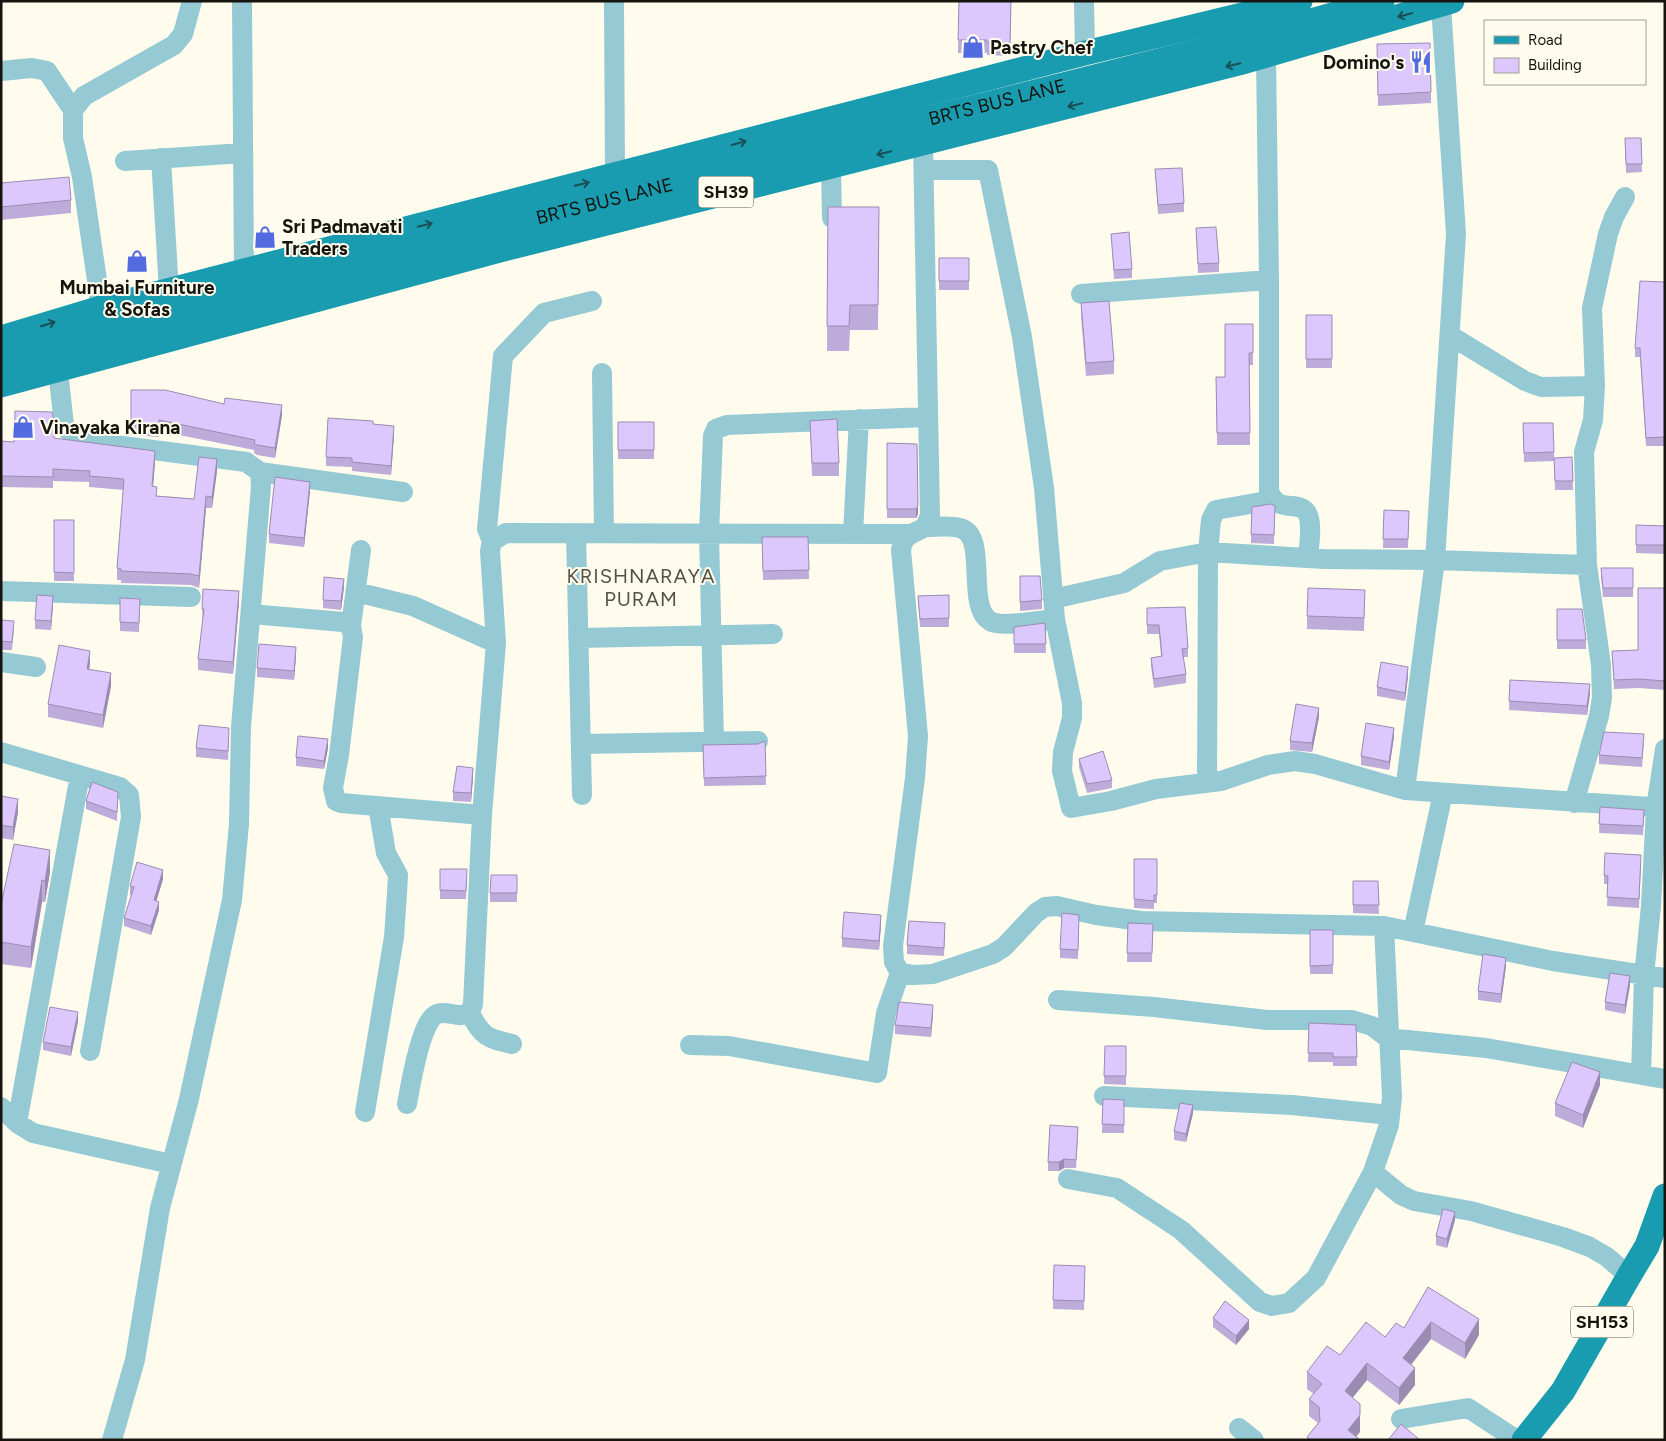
<svg xmlns="http://www.w3.org/2000/svg" width="1666" height="1441" viewBox="0 0 1666 1441" font-family="Figtree,sans-serif">
	<style>
		.lines { fill: none; stroke-linecap: round; stroke-linejoin: round }
		.minor { stroke: #95c9d3; stroke-width: 20 }
		.major { stroke: #1a9cb0; stroke-width: 25 }
		.wall { fill: #bdacda }
		.shaded-wall { fill: #9a8cb1 }
		.building { fill: #dcc8fd; stroke: #9a8cb1 }
		.oneway { stroke: #175157 }
		.labels { text-anchor: middle; stroke-width: 4; stroke-linejoin: round; paint-order: stroke }
		.shield { fill: #fffced; stroke: #5b5a52; stroke-width: 1 }
		.shield-label { font-size: 18px; font-weight: bold; fill: #15140f }
		.poi-label { font-size: 19px; font-weight: bold; fill: #15140f; stroke: #fffced; text-anchor: start }
		.street-label { font-size: 19px; fill: #15140f; stroke: #fffced }
		.neighbourhood-label { font-size: 20px; letter-spacing: 1px; fill: #545245; stroke: #fffced }
	</style>
	<rect width="100%" height="100%" fill="#fffced"/>
	<g class="lines">
		<path class="minor" d="M242,1L244,271
			M614,1L615,176
			M1084,1L1085,53
			M1266,56L1269,280V491C1278,515 1298,499 1307,513C1313,524 1309,545 1308,557
			M1,71L32,68L47,71L73,110
			M923,144L930,516L925,527C912,535 904,533 901,550L918,736L915,778L893,946L894,962L900,973L913,975L933,974L993,954L1004,947L1036,913L1045,907L1057,906L1096,915L1141,921L1384,926L1392,1097L1389,1125L1373,1172L1316,1278L1289,1303L1272,1306L1260,1302L1181,1230L1117,1188L1068,1179
			M161,158L169,291
			M125,161L243,153
			M831,166L832,218
			M924,170H988L1022,337L1044,488L1055,619L1072,703V718L1063,752L1062,771L1071,808L1111,801L1156,789L1221,781L1268,765L1295,761L1315,764L1405,790
			M1081,294L1269,280
			M101,308L82,177L73,138V110L84,96L174,45L183,34L192,1
			M1451,336L1525,381L1541,387L1595,386
			M58,370L64,425L76,440L246,462L260,472L261,486L241,727L239,824L232,900L189,1099L160,1208L135,1360L112,1440
			M602,373L604,533
			M260,472L403,492
			M925,527C936,527 950,525 960,528C989,535 965,606 990,621C1001,628 1041,620 1055,619
			M576,533L582,795
			M853,534L859,419
			M492,541L487,529L503,356L544,313L592,301
			M1587,565L1584,452L1593,420L1595,386L1592,308L1608,234L1614,217L1625,197
			M1,591L191,597
			M356,592L413,606L496,643
			M1053,599L1124,583L1160,561L1208,552L1324,559L1435,560L1456,234L1441,5
			M251,614L343,622L351,626L353,637L339,755L333,788L336,801L341,803L482,815
			M351,626L361,550
			M578,638L773,634
			M1,662L36,667
			M714,741L709,534L713,436L716,429L727,425L928,417
			M581,744L758,741
			M1,752L120,787L129,795L131,817L90,1051
			M1207,782L1208,552L1211,520L1216,510L1272,500
			M1574,803L1599,716L1602,698L1601,665L1587,565L1435,560L1405,790L1665,808
			M1384,926L1553,961L1665,978
			M1413,932L1443,793
			M1058,1000L1154,1007L1267,1020H1352L1372,1026L1388,1038L1486,1048L1665,1079
			M470,1013C482,1037 487,1038 512,1044
			M690,1045L729,1046L877,1073L886,1013L900,973
			M1641,1075L1644,976L1651,906L1656,808L1665,749
			M1104,1096L1292,1105L1390,1115
			M407,1104C410,1088 421,1019 437,1014C448,1010 458,1019 470,1013L473,1004L482,815L496,643L490,551L492,541L506,533L907,534
			M1,1107L17,1123L33,1133L171,1164
			M365,1112L394,937L397,893L398,875L386,853L378,806
			M17,1123L80,775
			M1373,1172L1401,1195L1414,1201L1471,1211L1563,1237L1590,1247L1607,1257L1629,1276
			M1401,1419L1468,1408L1517,1440
			M1239,1428L1254,1440"/>
		<g class="major">
			<path d="M1,338L101,308L1085,53L1300,1"/>
			<path id="s1" d="M1,360L452,239L1265,34L1382,1"/>
			<path d="M1,385L500,250L1239,63L1452,1"/>
			<path d="M1524,1440L1563,1391L1629,1276L1647,1246L1665,1196"/>
		</g>
	</g>
	<path class="wall" d="M959,1H1011L1010,56L987,55V53H958Z
		M1377,56L1431,92V103L1378,106Z
		M1625,138H1641L1642,172L1626,173Z
		M1155,169L1184,203V212L1158,214Z
		M1,183L71,200V213L1,220Z
		M828,207H879L878,330H850L849,351H827Z
		M1196,228L1219,263V272L1198,273Z
		M1111,234L1132,269V278L1114,279Z
		M939,258H969V290H939Z
		M1665,282V446H1646L1640,357H1635V348Z
		M1081,303L1114,361V374L1086,376L1081,316Z
		M1306,315H1332V368H1306Z
		M1253,324V365H1249L1250,445H1217L1216,377H1225Z
		M131,390L224,404L282,415L275,458L257,455L254,453V450L159,431V437L131,435Z
		M810,421L839,463V476H812Z
		M618,422H654V459H618Z
		M1523,423L1554,452V461L1524,462Z
		M373,424L394,435L391,475L352,471V467L326,466V457Z
		M54,438L155,462L153,487L157,496L194,499L217,471L212,508H206L199,588L191,585L121,583V580H117V568L124,490L89,487V482L53,481V488L1,487V441L14,442Z
		M887,443L917,444L918,514L916,518H887Z
		M1572,457L1573,490H1555L1554,458Z
		M310,491L304,547L269,543V534Z
		M1275,506L1274,544L1251,543V534Z
		M1384,510L1409,511L1408,548H1383Z
		M54,520H74V581H54Z
		M1636,525L1665,526V554L1636,553Z
		M762,537H808L809,579L763,580Z
		M1601,568H1633V597H1603L1601,577Z
		M1020,576L1042,600V609L1020,611Z
		M344,587L341,610L323,608V600Z
		M1665,588V690L1639,688L1614,689L1612,651L1638,650Z
		M1365,590L1364,631L1307,629V616Z
		M949,595V627H920L918,596Z
		M120,598L140,599L139,632L120,631Z
		M239,602L233,674L198,670V659L203,621L202,609Z
		M53,605L51,630L35,629V620Z
		M1147,608L1188,648V657H1183L1186,674V683L1154,688L1151,666V658L1161,656L1159,634H1147Z
		M1557,609L1586,640V649H1557Z
		M1,620L14,630L12,650H1Z
		M1045,623L1046,653H1014V627Z
		M296,656L294,680L257,677V668Z
		M90,664L89,669L111,686L103,728L48,717V704Z
		M1408,676L1405,701L1377,696V687Z
		M1510,680L1590,693L1587,715L1509,710Z
		M1319,717L1312,752L1290,750V741Z
		M229,737L228,760L196,757V748Z
		M1394,737L1389,770L1361,765V756Z
		M765,741L766,785L704,786L703,745L758,744Z
		M1644,743L1642,767L1599,764V755Z
		M328,748L324,769L296,766V757Z
		M1079,759L1112,780V788L1087,793L1079,767Z
		M473,777L471,802L453,801V792Z
		M118,792L117,821L86,809V801Z
		M1,796L18,812L13,840L1,838Z
		M1600,807L1644,818L1643,835L1599,833Z
		M1134,859H1157V903H1154V909L1134,908Z
		M1641,864L1639,908L1607,906L1608,884H1604V875Z
		M440,869L467,878L466,899H440Z
		M50,872L45,902H42L31,968L1,964V905Z
		M517,875V902H490V893Z
		M163,879L156,901L159,910L151,935L124,926V918L132,895H130V886Z
		M1353,881H1378L1379,914L1353,913Z
		M1079,923L1078,959L1060,958V949Z
		M1128,923L1153,924L1152,962H1127Z
		M881,924L879,950L842,947V938Z
		M1310,930H1333V974H1310Z
		M945,932L944,956L907,954V945Z
		M1506,966L1501,1003L1478,1000V991Z
		M1630,985L1625,1014L1605,1010V1002Z
		M933,1014L931,1037L895,1034V1025Z
		M78,1021L71,1056L43,1050V1042Z
		M1309,1023L1356,1025L1357,1066H1333V1062H1308Z
		M1105,1046H1126V1085L1104,1084Z
		M1600,1085L1583,1128L1555,1116V1103Z
		M1103,1099L1124,1100V1133H1102Z
		M1193,1113L1186,1142L1174,1140V1131Z
		M1078,1136L1076,1168H1064L1059,1171H1048V1162Z
		M1455,1220L1447,1248L1436,1245V1236Z
		M1085,1266L1084,1310L1053,1309V1300Z
		M1428,1287L1479,1335L1465,1359L1431,1339L1411,1365L1415,1385L1399,1405L1367,1380L1353,1397L1360,1432L1356,1436L1360,1440H1307V1437L1318,1423L1309,1416V1399L1314,1394L1307,1389V1372L1340,1355L1385,1337L1404,1328Z
		M1213,1318L1249,1329L1236,1345L1213,1327Z"/>
	<path class="shaded-wall" d="M282,405V415L275,458V448Z
		M394,426V435L391,475V466Z
		M155,451V462L152,498V486Z
		M217,459V471L212,508V497Z
		M310,482V491L304,547V538Z
		M206,496V508L199,588V576Z
		M918,505V514L916,518V509Z
		M344,579V587L341,610V601Z
		M239,591V602L233,674V662Z
		M53,596V605L51,630V621Z
		M296,647V656L294,680V671Z
		M90,651V664L87,682V669Z
		M1408,667V676L1405,701V693Z
		M111,673V686L103,728V715Z
		M1590,684V693L1587,715V706Z
		M1319,708V717L1312,752V743Z
		M1394,728V737L1389,770V762Z
		M328,739V748L324,769V761Z
		M473,768V777L471,802V793Z
		M18,799V812L13,840V827Z
		M50,850V872L45,902V881Z
		M163,870V879L154,909V900Z
		M42,880V902L31,968V947Z
		M159,902V910L151,935V926Z
		M881,915V924L879,950V941Z
		M1506,958V966L1501,1003V994Z
		M1630,976V985L1625,1014V1005Z
		M933,1005V1014L931,1037V1028Z
		M78,1012V1021L71,1056V1047Z
		M1600,1072V1085L1583,1128V1115Z
		M1193,1105V1113L1186,1142V1134Z
		M1064,1159V1168L1059,1171V1162Z
		M1455,1212V1220L1447,1248V1239Z
		M1479,1319V1335L1465,1359V1343Z
		M1249,1320V1329L1236,1345V1336Z
		M1431,1322V1339L1403,1375V1358Z
		M1367,1363V1380L1345,1407V1391Z
		M1415,1368V1385L1399,1405V1388Z
		M1360,1415V1432L1353,1440L1348,1430Z"/>
	<path class="building" d="M959,1H1011L1010,43L987,42V40H958Z
		M1430,43L1431,92L1378,95L1377,44Z
		M1625,138H1641L1642,164H1626Z
		M1182,168L1184,203L1158,205L1155,169Z
		M69,177L71,200L1,207V183Z
		M828,207H879L878,305H850L849,326H827Z
		M1216,227L1219,263L1198,264L1196,228Z
		M1129,232L1132,269L1114,270L1111,234Z
		M939,258H969V281H939Z
		M1640,281L1665,282V437L1646,438L1640,348H1635Z
		M1109,301L1114,361L1086,363L1081,303Z
		M1306,315H1332V359H1306Z
		M1225,324H1253V353H1249L1250,433H1217L1216,377H1225Z
		M131,390H165L224,404L225,398L282,405L275,448L257,445L254,443L255,440L159,420V427L131,425Z
		M15,411L52,412L54,421V438L155,451L152,486L157,487L156,496L194,499L199,457L217,459L212,497L206,496L199,576L191,574L121,571V569L117,568L124,479L89,476L90,471L53,469V477L1,476V441L14,442Z
		M328,418L373,421V424L394,426L391,466L352,462V458L326,457Z
		M837,419L839,463H812L810,421Z
		M618,422H654V450H618Z
		M1523,423H1553L1554,452L1524,453Z
		M887,443L917,444L918,505L916,509H887Z
		M1572,457L1573,481H1555L1554,458Z
		M275,477L310,482L304,538L269,534Z
		M1271,504L1275,506L1274,535L1251,534L1252,507Z
		M1384,510L1409,511L1408,539H1383Z
		M54,520H74V573L54,572Z
		M1636,525L1665,526V545H1636Z
		M762,537H808L809,570L763,571Z
		M1601,568H1633V588H1603Z
		M1020,576H1040L1042,600L1020,602Z
		M324,577L344,579L341,601L323,600Z
		M1308,588L1365,590L1364,618L1307,616Z
		M1638,588H1665V681L1639,679L1614,680L1612,651L1638,650Z
		M203,589L239,591L233,662L198,659L204,609H202Z
		M37,595L53,596L51,621L35,620Z
		M949,595V618L920,619L918,596Z
		M120,598L140,599L139,623L120,622Z
		M1185,607L1188,648L1182,649L1186,674L1154,679L1151,658L1162,656L1159,625H1147V608Z
		M1557,609H1582L1586,640H1557Z
		M1,620L14,621L12,642L1,641Z
		M1045,623L1046,644H1014V627Z
		M259,644L296,647L294,671L257,668Z
		M59,645L90,651L87,669L111,673L103,715L48,704Z
		M1381,662L1408,667L1405,693L1377,687Z
		M1510,680L1590,684L1587,706L1509,701Z
		M1296,704L1319,708L1312,743L1290,741Z
		M1366,723L1394,728L1389,762L1361,756Z
		M199,725L229,728L228,751L196,748Z
		M1604,732L1644,734L1642,758L1599,755Z
		M298,736L328,739L324,761L296,757Z
		M765,741L766,776L704,778L703,745L758,744Z
		M1103,751L1112,780L1087,784L1079,759Z
		M457,766L473,768L471,793L453,792Z
		M92,782L118,792L117,812L86,801Z
		M1,796L18,799L13,827L1,825Z
		M1600,807L1644,810L1643,826L1599,824Z
		M14,844L50,850L45,881L42,880L31,947L1,942V905Z
		M1605,853L1641,855L1639,899L1607,897L1608,876L1604,875Z
		M1134,859H1157V895H1154V901L1134,899Z
		M137,862L163,870L154,900L159,902L151,926L124,918L134,887L130,886Z
		M440,869H467L466,891L440,890Z
		M491,875H517V893H490Z
		M1353,881H1378L1379,905H1353Z
		M844,912L881,915L879,941L842,938Z
		M1062,913L1079,915L1078,950L1060,949Z
		M909,921L945,923L944,948L907,945Z
		M1128,923L1153,924L1152,953H1127Z
		M1310,930H1333V965L1310,966Z
		M1483,954L1506,958L1501,994L1478,991Z
		M1610,973L1630,976L1625,1005L1605,1002Z
		M899,1002L933,1005L931,1028L895,1025Z
		M50,1007L78,1012L71,1047L43,1042Z
		M1309,1023L1356,1025L1357,1057H1333V1053H1308Z
		M1105,1046H1126V1076H1104Z
		M1572,1062L1600,1072L1583,1115L1555,1103Z
		M1103,1099L1124,1100V1125L1102,1124Z
		M1180,1103L1193,1105L1186,1134L1174,1131Z
		M1050,1125L1078,1127L1076,1160L1064,1159L1059,1162H1048Z
		M1443,1209L1455,1212L1447,1239L1436,1236Z
		M1054,1265L1085,1266L1084,1301L1053,1300Z
		M1428,1287L1479,1319L1465,1343L1431,1322L1403,1358L1415,1368L1399,1388L1367,1363L1345,1391L1360,1404V1415L1348,1430L1360,1440H1311L1307,1437L1320,1421L1319,1407L1309,1399L1322,1384L1307,1372L1327,1346L1340,1355L1366,1322L1385,1337L1396,1323L1404,1328Z
		M1225,1301L1249,1320L1236,1336L1213,1318Z
		M1401,1424L1420,1440H1388Z"/>
	<defs><path id="oneway-shaft" d="M-6 0H5M1.5-3L5.5 0L1.5 3" fill="none" stroke-width="1.6" stroke-linecap="round" stroke-linejoin="round" transform="scale(1.25)"/></defs>
	<g class="oneway">
		<use href="#oneway-shaft" transform="translate(1405 15) rotate(164)"/>
		<use href="#oneway-shaft" transform="translate(1233 65) rotate(166)"/>
		<use href="#oneway-shaft" transform="translate(1075 105) rotate(166)"/>
		<use href="#oneway-shaft" transform="translate(739 143) rotate(-15)"/>
		<use href="#oneway-shaft" transform="translate(884 153) rotate(166)"/>
		<use href="#oneway-shaft" transform="translate(582 184) rotate(-14)"/>
		<use href="#oneway-shaft" transform="translate(425 225) rotate(-14)"/>
		<use href="#oneway-shaft" transform="translate(48 324) rotate(-17)"/>
	</g>
	<defs>
		<symbol id="shop-bare" viewBox="-9 -9 18 18"><path d="M-5-2.5h2.3a2.7 3.5 0 0 1 5.4 0H5L5.5 6h-11ZM-1.5-2.5h3a1.5 2.3 0 0 0-3 0Z" fill="#536be1" stroke="#fffced" stroke-width="2.5" paint-order="stroke"/></symbol>
		<symbol id="restaurant-bare" viewBox="-9 -9 18 18"><path d="M-5-6h1v4h1v-4h1v4h1v-4h1v5L-1.5 .5V6h-2V.5L-5-1ZM5-6V6H3V1.5H1.5Q1.5-4 5-6Z" fill="#536be1" stroke="#fffced" stroke-width="2.5" paint-order="stroke"/></symbol>
	</defs>
	<g fill-rule="evenodd">
		<use href="#shop-bare" x="957" y="31" width="32" height="32"/>
		<use href="#restaurant-bare" x="1405" y="46" width="32" height="32"/>
		<use href="#shop-bare" x="249" y="221" width="32" height="32"/>
		<use href="#shop-bare" x="121" y="245" width="32" height="32"/>
		<use href="#shop-bare" x="7" y="411" width="32" height="32"/>
	</g>
	<g class="labels">
		<g class="shield">
			<rect x="698.5" y="176.5" width="55" height="31" rx="4"/>
			<rect x="1571" y="1306.5" width="62" height="31" rx="4"/>
		</g>
		<g class="shield-label">
			<text x="726" y="198">SH39</text>
			<text x="1602" y="1328">SH153</text>
		</g>
		<g class="poi-label">
			<text x="990" y="54">Pastry Chef</text>
			<text x="1404" y="69" text-anchor="end">Domino's</text>
			<text x="282" y="233">Sri Padmavati<tspan x="282" dy="22">Traders</tspan></text>
			<text x="137" y="294" text-anchor="middle">Mumbai Furniture<tspan x="137" dy="22">&amp; Sofas</tspan></text>
			<text x="40" y="434">Vinayaka Kirana</text>
		</g>
		<g class="street-label">
			<text dy="7" stroke="none"><textPath href="#s1" startOffset="1029">BRTS BUS LANE</textPath></text>
			<text dy="7" stroke="none"><textPath href="#s1" startOffset="624">BRTS BUS LANE</textPath></text>
		</g>
		<g class="neighbourhood-label">
			<text x="641" y="583">KRISHNARAYA<tspan x="641" dy="23">PURAM</tspan></text>
		</g>
	</g>
	<rect width="1666" height="1441" fill="none" stroke="#15140f" stroke-width="5"/>
	<rect x="1484" y="20" width="162" height="65" fill="#fffced" stroke="#a19f94"/>
	<rect x="1494" y="36" width="25" height="8" fill="#1a9cb0" stroke="#a19f94"/>
	<text x="1528" y="45" font-size="15" fill="#15140f">Road</text>
	<rect x="1494" y="58" width="25" height="15" fill="#dcc8fd" stroke="#a19f94"/>
	<text x="1528" y="70" font-size="15" fill="#15140f">Building</text>
</svg>
